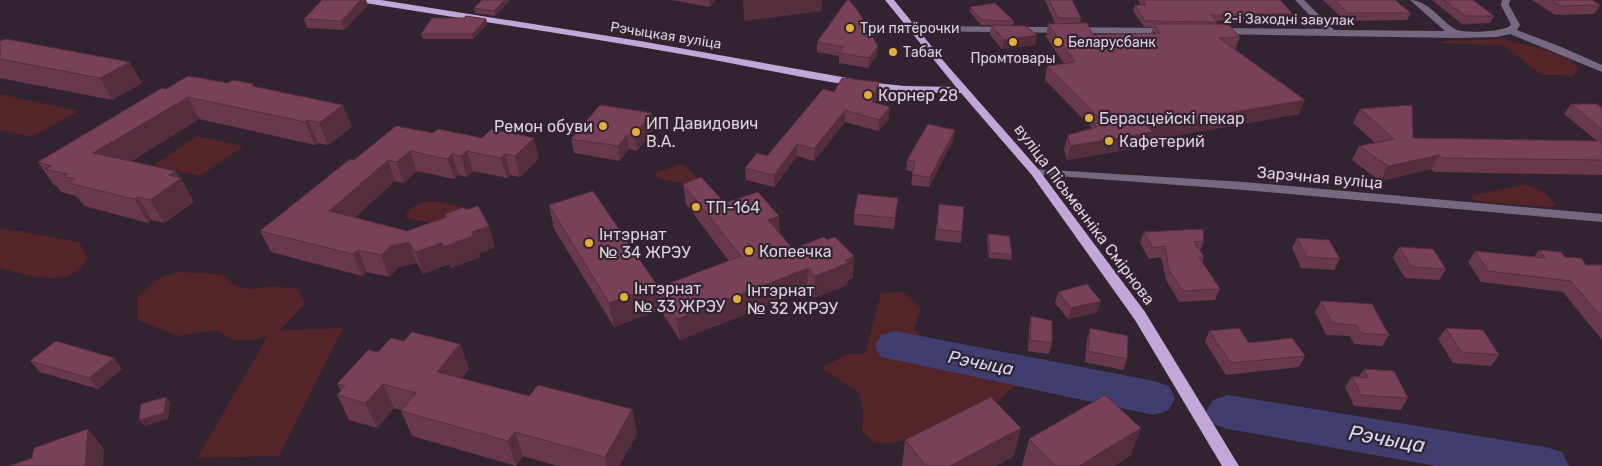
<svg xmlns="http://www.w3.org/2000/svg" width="1602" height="466" viewBox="0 0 1602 466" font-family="Rubik,sans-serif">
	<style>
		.green { fill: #532428 }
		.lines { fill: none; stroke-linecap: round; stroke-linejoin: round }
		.river { fill: #403d6f; fill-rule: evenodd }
		.minor { fill: #746980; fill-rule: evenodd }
		.major { fill: #c1a8d8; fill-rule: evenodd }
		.wall { fill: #68384d }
		.shaded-wall { fill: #552e3e }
		.building { fill: #794159; stroke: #552e3e }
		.poi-dot { fill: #e0af34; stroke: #322330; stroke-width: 2 }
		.labels { text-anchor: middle; stroke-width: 4.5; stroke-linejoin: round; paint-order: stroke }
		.far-street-label { font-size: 14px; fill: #ddd3dc; stroke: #322330 }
		.far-poi-label { font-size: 14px; fill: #ddd3dc; stroke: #322330; text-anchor: start }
		.poi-label { font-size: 16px; fill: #ddd3dc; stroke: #322330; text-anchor: start }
		.street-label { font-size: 16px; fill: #ddd3dc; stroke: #322330 }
		.water-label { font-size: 18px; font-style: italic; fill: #d6d6f8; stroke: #322330 }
		.near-water-label { font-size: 21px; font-style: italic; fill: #d6d6f8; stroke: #322330 }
	</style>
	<rect width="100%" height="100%" fill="#322330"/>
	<path class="green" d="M1504,39C1520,44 1572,53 1579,69L1571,77L1563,75H1542L1505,46L1444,43L1443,41Z
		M0,94L79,111L31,137L0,130Z
		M197,136L244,146L200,176L154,165Z
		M683,164L704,184L687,185L658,178L654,173Z
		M1525,184L1544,192L1556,204L1550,207L1484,202L1475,200L1471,196Z
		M433,201L469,208C458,228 424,223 405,217C411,205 420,202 433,201Z
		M0,229L19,231L79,242L88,259C84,263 81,268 77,271C56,286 22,274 0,268Z
		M178,272L222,274L237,287L249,289L273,286L298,289L305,304L280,330L343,328L279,456L197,458L268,336L255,340H231L217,330L178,336L138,320V296L161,277Z
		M903,292L921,308L914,330L928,340L986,352L1007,360L1018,382L998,401L912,438L888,444L874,442L862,431L863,411L859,393L822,368L847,354H865L881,293Z"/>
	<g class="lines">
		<path class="river" d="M895,331L1154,381L1169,386L1175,398L1169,410L1154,415L881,357L875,346L881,335Z
			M1228,395L1546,447L1562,452L1569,466H1436L1228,429L1213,424L1206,412L1213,400Z"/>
		<path class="minor" d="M1295,0H1304L1334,30L1445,31L1410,0C1428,0 1440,20 1455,29C1463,34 1505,32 1511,25L1501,5L1502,0H1510L1509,5L1520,25L1517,30L1559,46L1602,65V72L1510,34L1497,37L1456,38L1217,34L1212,31L1217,28L1323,29Z
			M911,26L1167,28L1172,31L1167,34L908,31L906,29Z
			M1035,169L1244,182L1602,214V222L1244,190L1031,174L1029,172L1031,170Z"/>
		<path class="major" d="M361,0H381L640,41L876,83L905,86L956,87L885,0H894L946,64L1039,170L1145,312L1239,466H1222L1135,320L1031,174L961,93C872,95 786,73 698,57C588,37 476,21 365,3Z"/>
	</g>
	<path class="wall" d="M322,0H366L368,5L344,30L307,28L304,19Z
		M510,0L495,16L475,13L474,8Z
		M672,0H715L710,7Z
		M1045,0H1072L1081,18L1080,23L1093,35L1151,34L1153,27H1144L1133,11L1135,5H1141L1138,0H1280L1293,14L1291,20L1242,19L1241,21H1216L1217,22L1216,24L1240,37L1235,50L1299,114L1151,140L1149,146L1067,160L1064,149L1068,135L1092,128L1045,80L1047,66L1064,64L1046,37L1048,24H1055Z
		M1323,0H1395L1411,13L1407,20L1345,21Z
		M1432,0H1473L1494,16L1490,23L1462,24Z
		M1532,0H1592L1600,5L1594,14L1555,15Z
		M970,7L1014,21L1013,25H981L970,12Z
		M858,11L877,55L868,68L839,63V56L817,52V42Z
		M486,19L487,24L473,39H423L421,34Z
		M991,25L1035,45L1002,49L990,35Z
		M0,41L142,83L112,100L0,78Z
		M879,82L878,94L875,103L889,119L878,131L845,122L814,161L797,156L774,187L746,180L745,168L767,156L834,92Z
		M256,87L352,127L328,145L318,143L315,145L199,119L132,161L180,178L194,202L164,223L152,220L148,223L84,206L76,196L61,192L57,186L54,185L38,162L166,89Z
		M1571,104L1602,108V175L1434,172L1431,169L1380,181L1352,160L1359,146L1375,143L1353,123L1360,109L1413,138L1597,141L1564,114Z
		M396,126L539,158L520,177L510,175L507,178L473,171L467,177L459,175L454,179L417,171L404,183L395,181L355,217L407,231L446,217L445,214L495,247L479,254L480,257L451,268L449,264L423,274L417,263L399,267L389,277L367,272L362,276L271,252L260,231L354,160Z
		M654,127L637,151L629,149L620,161L574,153L571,139Z
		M953,140L929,187L911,185L913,172L906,170L907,160Z
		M683,184L725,203L780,233L793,249L853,278L848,280L847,285L814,298L807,290L680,340L660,310L614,327L554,229L549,205L657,285V288L729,261L686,204Z
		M898,198L894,229L854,225V214Z
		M939,204L962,232L961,243L935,240Z
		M1144,232L1204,241L1200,251L1204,257L1202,261L1220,289L1215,300L1179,302L1166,280L1161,257L1149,259L1140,243Z
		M988,234L1012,254L1011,260L989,258L987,240Z
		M1297,238L1340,259L1334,270L1301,268L1292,248Z
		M1399,247L1446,269L1439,280L1405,278L1393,258Z
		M1539,250L1565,257L1586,265H1602V340L1563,292L1481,282L1468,262L1475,251L1534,257Z
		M1058,292L1097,312L1068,319L1055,303Z
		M1321,301L1389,335L1382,346L1354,344L1350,336L1326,335L1315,312Z
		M1031,316L1052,343L1049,354L1028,351L1029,328Z
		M1090,328L1127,359L1123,370L1085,362L1087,340Z
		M1446,328L1499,355L1491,366L1453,363L1438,339Z
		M1209,331L1249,343L1305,356L1299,367L1226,375L1205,342Z
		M404,341L460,344L469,369L462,378L529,396L632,409L637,434L619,466H557L523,456L516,466L412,436L401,411L402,410L394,408L377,428L349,420L337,395L341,391L337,384L378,352Z
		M30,361L122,369L98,389L40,372Z
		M1364,369L1408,398L1401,410L1354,406L1345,387L1352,376L1359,377Z
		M1141,428L1130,456L1114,466H1022L1029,439Z
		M905,440L1014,456L996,466H902Z"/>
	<path class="shaded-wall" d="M361,0H366L368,5L344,30L341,21Z
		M505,0H510L495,16L494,11Z
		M709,0H715L710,7Z
		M743,0H822V11L744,21Z
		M486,19L487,24L473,39L472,34Z
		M1037,35L1035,45L1002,49L1004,40Z
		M878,46L877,55L868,68L869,58Z
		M130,62L142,83L112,100L100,78Z
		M879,82L878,94L872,114V102Z
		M188,97L199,119L108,176L93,153Z
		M1305,100L1299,114L1151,140L1149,146L1067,160L1070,146L1148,127Z
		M343,105L352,127L328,145L319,123Z
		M890,107L889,119L878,131L879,120Z
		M845,110V122L814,161V149Z
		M652,113L654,127L637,151L634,136Z
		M308,120L318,143L315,145L305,122Z
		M955,130L953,140L929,187L930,177Z
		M627,135L629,149L620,161L618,146Z
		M534,138L539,158L520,177L515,156Z
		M797,144V156L774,187V175Z
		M410,151L417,171L404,183L396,162Z
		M467,151L473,171L467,177L461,156Z
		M452,154L459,175L454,179L448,159Z
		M505,154L510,175L507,178L501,158Z
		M1439,155L1431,169L1380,181L1388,166Z
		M388,160L395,181L338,232L329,211Z
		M176,171L180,179L181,178L194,202L164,223L150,200L169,175Z
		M138,197L152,220L148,223L134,199Z
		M779,216L780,237L768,220Z
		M489,226L495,247L479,254L480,257L451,268L443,247L472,232Z
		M409,242L417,263L399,267L389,277L381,255L391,246Z
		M442,243L449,264L423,274L415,252Z
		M358,250L367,272L362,276L353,254Z
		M854,256L853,278L848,280L847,285L814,298L815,276L845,260Z
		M808,268L807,290L680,340L677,319Z
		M657,285L660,310L614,327L609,303Z
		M1101,301L1097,312L1068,319L1071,308Z
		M460,344L469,369L447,396L437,372Z
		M114,358L122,369L98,389L89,378Z
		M383,384L394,408L377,428L365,403Z
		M166,397L170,403L168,419L144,426L139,420Z
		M632,409L637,434L619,466H607L605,457Z
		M1021,428L1014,456L996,466H950Z
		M1141,428L1130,456L1114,466H1079Z
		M88,429L104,449L103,466H85Z
		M515,432L523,456L516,466L508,441Z"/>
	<path class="building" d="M322,0H361L341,21L304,19Z
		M482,0H505L494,11L474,8Z
		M847,0H849L858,11L878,46L869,58L839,53L844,47L817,42Z
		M1049,0H1072L1081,18H1058Z
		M1143,0H1280L1293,14H1242L1243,15H1211L1217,22L1145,21L1135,5H1146Z
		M1334,0H1395L1411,13H1348Z
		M1444,0H1473L1494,16H1466Z
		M1551,0H1592L1600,5L1561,6Z
		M995,3L1014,21L982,20L970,7Z
		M466,16L486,19L472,34H421L432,18H464Z
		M1087,23L1093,35L1160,33L1154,24H1228L1240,37L1219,38L1305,100L1148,127L1153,132L1070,146L1068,135L1097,127L1094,124L1103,122L1047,66L1075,62L1048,24Z
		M991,25L1026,26L1037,35L1004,40Z
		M6,39L130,62L100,78L0,59V41Z
		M188,76L228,83L233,80L254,84L252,86L343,105L319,123L308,120L305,122L188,97L93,153L176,171L169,175L181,178L150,200L138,197L134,199L69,183L74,179L63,177L67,174L45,169L51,166L38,162L162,88L166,89Z
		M842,78L879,82L872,102L890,107L879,120L845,110L814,149L797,144L774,175L745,168L757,153L767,156L823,89L834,92Z
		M1571,104H1597L1602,108V129Z
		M600,105L652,113L634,136L627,135L618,146L571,139Z
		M1412,105L1413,138L1602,141V160L1442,158L1439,155L1388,166L1359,146L1394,139L1360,109Z
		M928,124L955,130L930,177L912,175L915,161L907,160Z
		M396,126L433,133L438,129L482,138L491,129L534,138L515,156L505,154L501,158L467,151L461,156L452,154L448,159L410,151L396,162L388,160L329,211L407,231L447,217L445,214L464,207L466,210L478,206L489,226L472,232L473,236L443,247L442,243L415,252L409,242L391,246L381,255L358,250L353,254L260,231L350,159L354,160Z
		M701,177L725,203L758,192L779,216L768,220L793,249L824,237L827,240L835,237L854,256L845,260L848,263L815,276L808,268L677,319L657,288L741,256L683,184Z
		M593,191L657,285L609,303L549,205Z
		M858,194L898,198L895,218L854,214Z
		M939,204L964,207L962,232L937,229Z
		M1203,229L1204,241L1194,242L1204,257H1199L1220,289L1183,291L1169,270L1165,246L1153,248L1144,232Z
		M988,234L1009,236L1012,254L990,253Z
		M1297,238L1329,240L1340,259L1307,257Z
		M1399,247L1433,249L1446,269L1412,267Z
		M1539,250L1561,252L1565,257L1581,258L1586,265H1602V318L1571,281L1488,271L1475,251L1545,258Z
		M1087,284L1101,301L1071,308L1058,292Z
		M1321,301L1372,304L1389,335L1361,333L1357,325L1332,323Z
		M1031,316L1052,321V343L1030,340Z
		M1090,328L1128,336L1127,359L1088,351Z
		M1239,328L1249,343L1292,338L1305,356L1231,363L1209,331Z
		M1446,328L1483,330L1499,355L1461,352Z
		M412,332L460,344L437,372L529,396L538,385L632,409L605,457L515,432L508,441L401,411L416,393L383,384L365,403L337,395L345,386L337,384L368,350L378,352L391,338L404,341Z
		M56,341L114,358L89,378L30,361Z
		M1364,369L1394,371L1408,398L1361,395L1352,376L1368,378Z
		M1105,395L1141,428L1079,466H1055L1029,439Z
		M166,397L164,413L139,420L141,404Z
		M991,397L1021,428L950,466H926L905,440Z
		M88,429L85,466H9L32,458L34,448Z"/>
	<g class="poi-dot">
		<circle cx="850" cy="28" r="5"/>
		<circle cx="1013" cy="42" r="5"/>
		<circle cx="1058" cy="42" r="5"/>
		<circle cx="893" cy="52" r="5"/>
		<circle cx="868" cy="95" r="5"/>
		<circle cx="1089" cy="118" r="5"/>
		<circle cx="603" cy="126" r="5"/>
		<circle cx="636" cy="132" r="5"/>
		<circle cx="1109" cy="141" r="5"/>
		<circle cx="696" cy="207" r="5"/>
		<circle cx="589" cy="243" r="5"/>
		<circle cx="749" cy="251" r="5"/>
		<circle cx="624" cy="297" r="5"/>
		<circle cx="737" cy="299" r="5"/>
	</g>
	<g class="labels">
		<g class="far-street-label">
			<text transform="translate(1289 19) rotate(1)" y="5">2-і Заходні завулак</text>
			<text transform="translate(666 35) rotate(9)" y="5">Рэчыцкая вуліца</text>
		</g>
		<g class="far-poi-label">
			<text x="860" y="33">Три пятёрочки</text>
			<text x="1068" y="47">Беларусбанк</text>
			<text x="903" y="57">Табак</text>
			<text x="1013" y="63" text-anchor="middle">Промтовары</text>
		</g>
		<g class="poi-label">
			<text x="878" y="101">Корнер 28</text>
			<text x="1099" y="124">Берасцейскі пекар</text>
			<text x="646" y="129">ИП Давидович<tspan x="646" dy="18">В.А.</tspan></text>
			<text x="593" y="132" text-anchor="end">Ремон обуви</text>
			<text x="1119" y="147">Кафетерий</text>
			<text x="706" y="213">ТП-164</text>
			<text x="599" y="240">Інтэрнат<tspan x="599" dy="18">№ 34 ЖРЭУ</tspan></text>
			<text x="759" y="257">Копеечка</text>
			<text x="634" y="294">Інтэрнат<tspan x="634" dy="18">№ 33 ЖРЭУ</tspan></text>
			<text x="747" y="296">Інтэрнат<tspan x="747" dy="18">№ 32 ЖРЭУ</tspan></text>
		</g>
		<g class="street-label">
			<text transform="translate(1320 177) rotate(5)" y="6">Зарэчная вуліца</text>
			<text transform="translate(1085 214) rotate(53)" y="6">вуліца Пісьменніка Смірнова</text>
		</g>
		<g class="water-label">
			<text transform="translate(981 363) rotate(11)" y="6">Рэчыца</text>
		</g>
		<g class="near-water-label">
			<text transform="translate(1387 439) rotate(10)" y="7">Рэчыца</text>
		</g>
	</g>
</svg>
